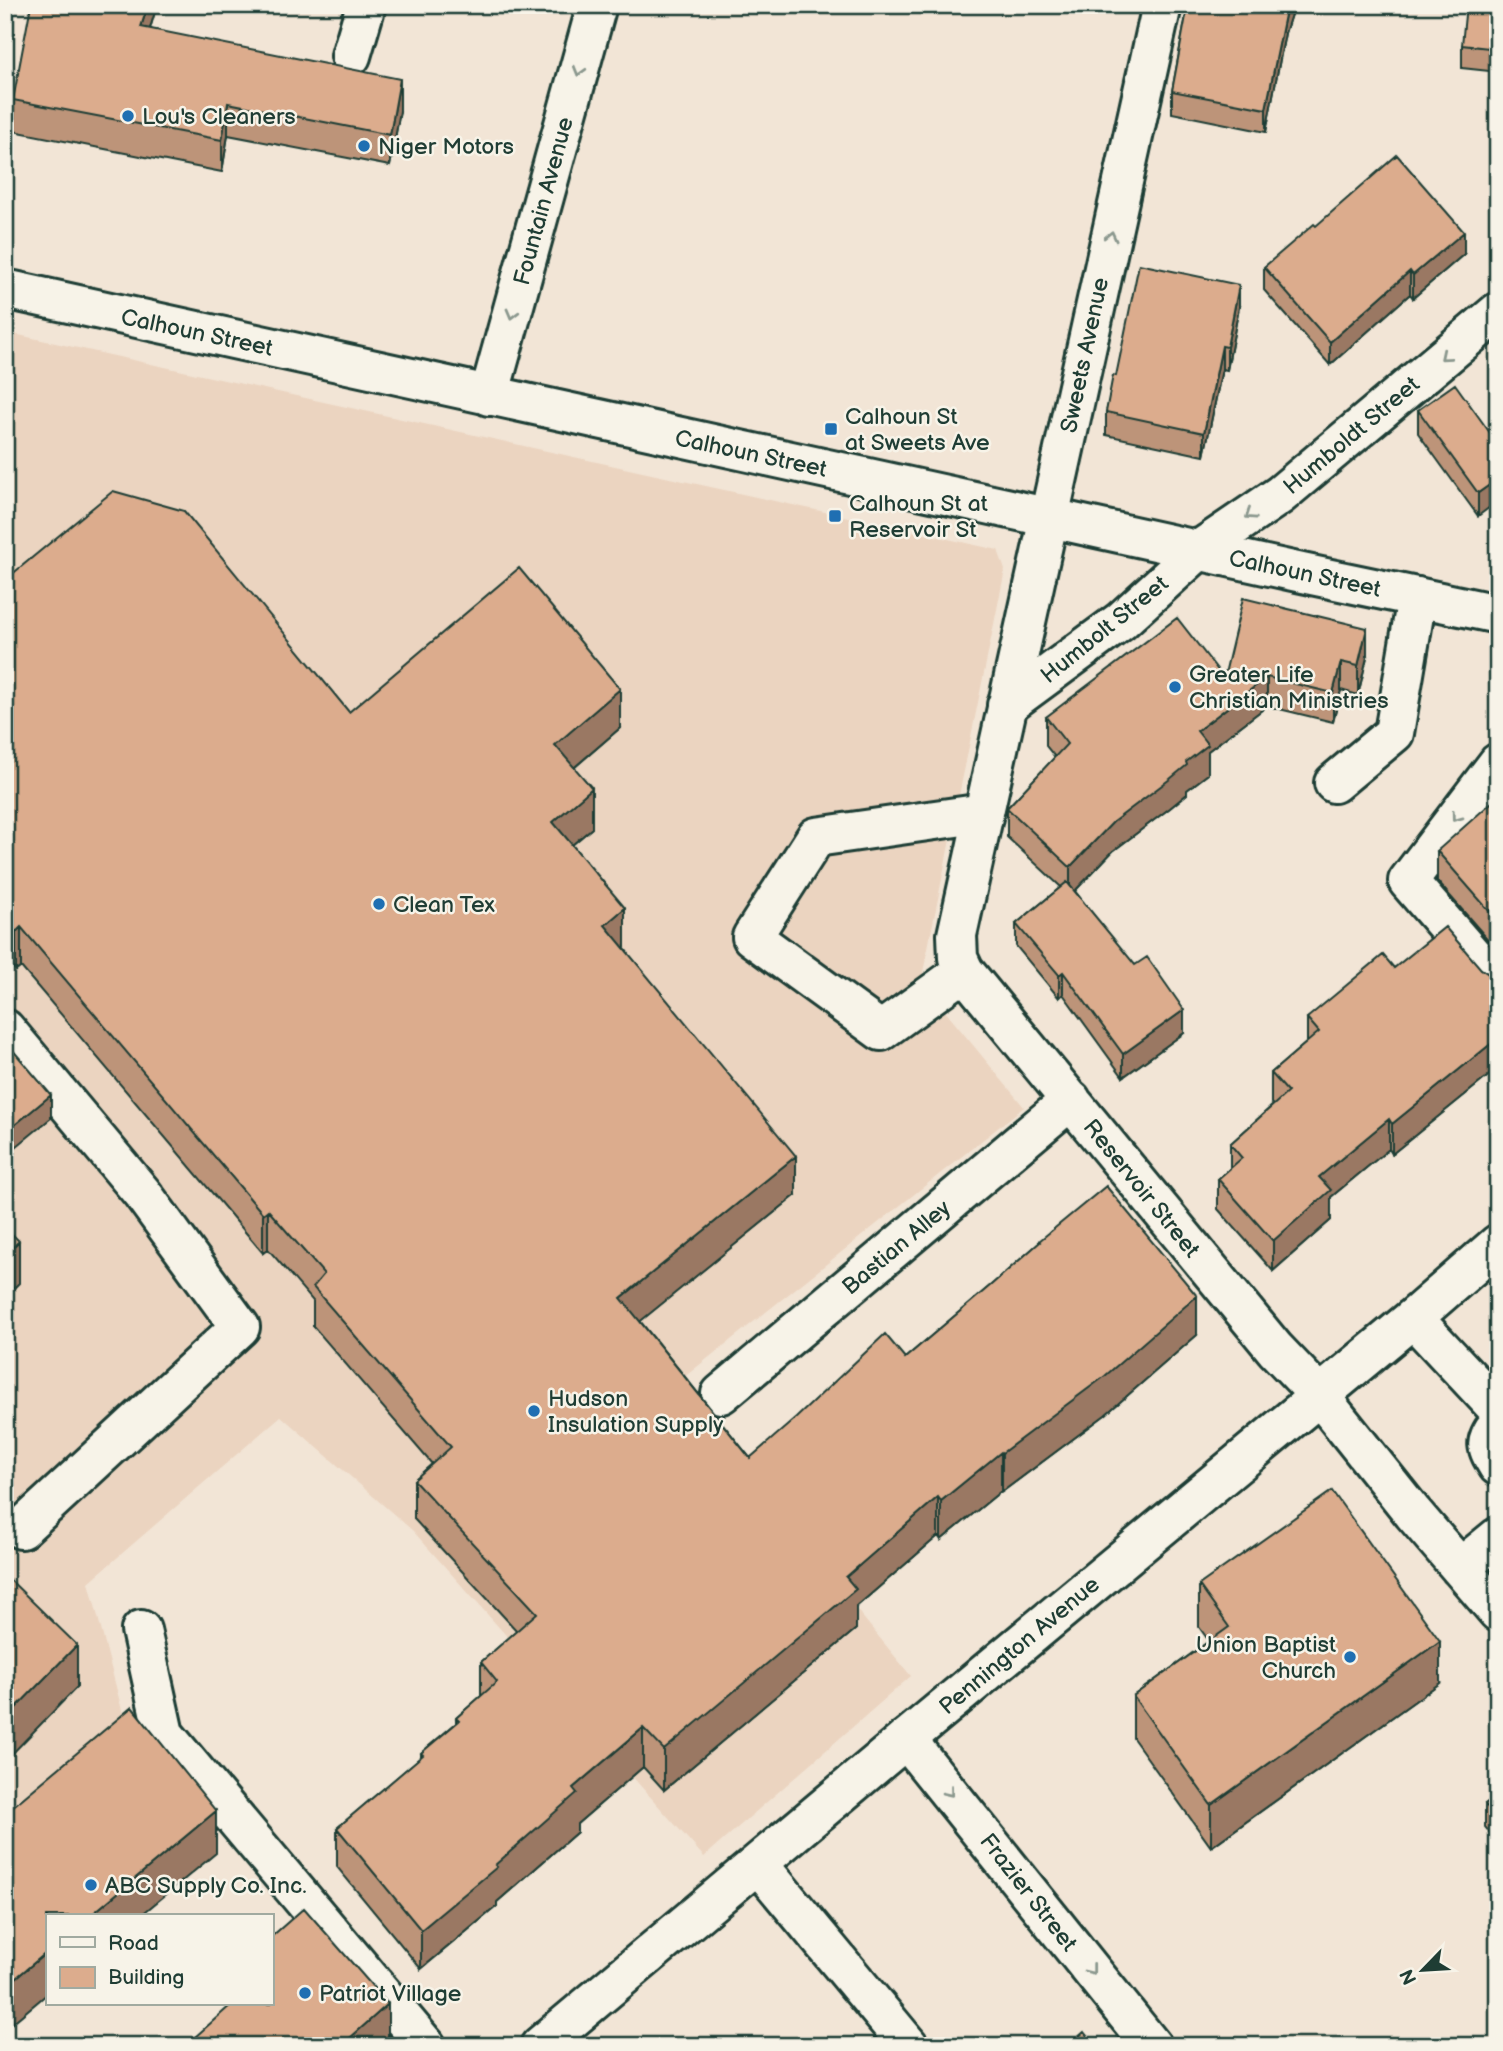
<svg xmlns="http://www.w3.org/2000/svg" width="1503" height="2051" viewBox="0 0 1503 2051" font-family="'Balsamiq Sans',sans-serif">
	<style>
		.built { fill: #ebd4c0 }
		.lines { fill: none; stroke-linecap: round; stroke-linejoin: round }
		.minor-casing { stroke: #1f3d34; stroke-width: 44 }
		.major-casing { stroke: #1f3d34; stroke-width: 44 }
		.minor { stroke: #f7f3e8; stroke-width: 38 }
		.major { stroke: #f7f3e8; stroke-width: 38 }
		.wall { fill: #bd9479; stroke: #1f3d34; stroke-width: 2 }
		.shaded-wall { fill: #9a7863; stroke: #1f3d34; stroke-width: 2 }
		.building { fill: #dcac8d; stroke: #1f3d34; stroke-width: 2 }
		.oneway { stroke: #8b988e }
		.poi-dot { fill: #1f6fb2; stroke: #f7f3e8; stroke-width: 2.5 }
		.labels { text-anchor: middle; stroke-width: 5; stroke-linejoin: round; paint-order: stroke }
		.poi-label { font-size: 23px; fill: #1f3d34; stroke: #f7f3e8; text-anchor: start }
		.street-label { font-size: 23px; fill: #1f3d34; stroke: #f7f3e8 }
	</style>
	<rect width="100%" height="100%" fill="#f2e5d6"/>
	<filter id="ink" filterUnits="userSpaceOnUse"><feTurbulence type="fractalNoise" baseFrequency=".0143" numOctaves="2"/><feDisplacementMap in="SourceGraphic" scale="14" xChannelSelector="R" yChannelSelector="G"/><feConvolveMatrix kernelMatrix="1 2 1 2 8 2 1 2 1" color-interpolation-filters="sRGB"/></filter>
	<g filter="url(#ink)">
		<path class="built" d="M5,332L998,550L1005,570L921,982L1024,1107L673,1386L911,1676L704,1857L413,1531L281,1416L89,1582L132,1749L216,1853L140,1916H47V1994L5,2029Z"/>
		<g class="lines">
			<defs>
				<path id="minor" d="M1162,5L957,935L958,958L964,971L1275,1349L1319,1395L1413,1513L1498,1612
					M351,56L366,5
					M489,396L597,5
					M1007,705L1121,621L1199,550L1280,495L1498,312
					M1498,763L1408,881L1498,985
					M1334,783L1394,733L1417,597
					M964,971L881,1031L752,937L816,837L984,813
					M5,1029L142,1193L240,1327L21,1529
					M1413,1318L1498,1409
					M721,1394L1071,1100
					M1498,1424C1483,1442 1487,1448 1498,1466
					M1460,1568L1498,1537
					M141,1630L164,1734L426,2046
					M906,1739L1152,2046
					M758,1864L909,2046"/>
				<path id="major" d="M5,289L1302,573L1498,614
					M540,2046L906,1739L1413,1318L1498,1244"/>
			</defs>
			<use href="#minor" class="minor-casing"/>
			<use href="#major" class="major-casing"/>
			<use href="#minor" class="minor"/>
			<use href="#major" class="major"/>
		</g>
		<path class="wall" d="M157,5L150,29L400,111L390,166L228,135L222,172L13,131V100Z
			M1188,5H1294L1285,33L1266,132L1172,113V91Z
			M1498,5V72L1462,68V45Z
			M1316,226L1464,254L1413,298L1410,294L1330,365L1264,290V267Z
			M1239,307L1227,370L1222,369L1204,456L1106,435V412L1116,376Z
			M1418,410L1498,444L1478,516L1418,433Z
			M5,580L349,712L620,728L574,768L592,828L572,845L625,947L624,948L796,1195L640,1321L750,1458L905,1358L991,1285L1039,1243V1241L1197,1335L1105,1415L1002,1492L1001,1491L941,1540L938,1536L856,1607V1629L664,1790L643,1767L577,1824V1832L497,1902V1906L421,1969L337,1867V1828L421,1757V1753L456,1723V1718L481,1696V1662L517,1631L414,1519V1480L432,1464L313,1326V1301L268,1249L263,1253L21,967L16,971L5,958Z
			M1367,657L1358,695L1341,690L1333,722L1267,706L1208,751V774L1187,790V794L1170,808L1113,851L1075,891L1184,1033L1123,1077L1063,994L1059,998L1016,946V924L1061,887L1007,837V808L1055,757L1046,746V717L1224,678Z
			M1498,808V951L1437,881V851Z
			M1394,968L1481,969L1490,975L1498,976V1068L1392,1154L1389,1149L1331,1197V1220L1273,1271L1218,1209V1179L1230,1169V1144L1273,1105L1271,1103V1073L1307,1042V1018Z
			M1199,1585L1440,1683L1211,1847L1133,1738V1696L1209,1641L1199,1627Z
			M1498,1795V1843L1485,1827V1804Z"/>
		<path class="shaded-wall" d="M148,5H157L141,58V27Z
			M1287,5H1294L1285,33L1266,132V109Z
			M400,79V111L390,166V135Z
			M228,103V135L222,172V140Z
			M1464,232V254L1413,298V275Z
			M1410,271V294L1330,365V342Z
			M1239,285V307L1227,370V347Z
			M1222,346V369L1204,456V433Z
			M1498,479V501L1478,516V493Z
			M1367,628V657L1358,695V666Z
			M1341,662V690L1333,722V693Z
			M1267,677V706L1208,751V774L1187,790V794L1170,808L1113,851L1070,896V867L1113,822L1186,762L1197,731Z
			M620,689V728L555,784V745Z
			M592,788V828L553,861V822Z
			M625,908V947L605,964V925Z
			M21,927V967L16,971V932Z
			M1063,972V994L1059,998V975Z
			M1184,1010V1033L1123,1077V1054Z
			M1498,1038V1068L1392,1154V1124Z
			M51,1095V1118L5,1156V1133Z
			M1389,1119V1149L1331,1197V1220L1273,1271V1241L1319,1177Z
			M796,1156V1195L621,1337V1298Z
			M268,1210V1249L263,1253V1214Z
			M19,1241V1283L5,1297V1255Z
			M1197,1296V1335L1105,1415L1002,1492V1453Z
			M1001,1452V1491L941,1540V1501Z
			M938,1497V1536L856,1607V1629L664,1790V1750L846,1577Z
			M1440,1641V1683L1211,1847V1805Z
			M77,1645V1687L5,1761V1719Z
			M643,1728V1767L577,1824V1832L497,1902V1906L421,1969V1930L495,1865L573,1788Z
			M216,1811V1853L140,1916H90Z
			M47,1952V1994L5,2029V1987Z
			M388,2004V2046H341Z"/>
		<path class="building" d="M31,5H148L141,27L400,79L390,135L228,103L222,140L13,100Z
			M1188,5H1287L1266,109L1172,91Z
			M1466,5H1498V49L1462,45Z
			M1397,155L1464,232L1413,275L1410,271L1330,342L1264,267L1314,224L1316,226Z
			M1139,264L1239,285L1227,347L1222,346L1204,433L1106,412L1113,375L1116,376Z
			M1455,384L1498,444V479L1478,493L1418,410Z
			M113,491L184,511L349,712L519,568L620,689L555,745L592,788L553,822L625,908L605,925L796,1156L621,1298L750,1458L796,1418L885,1334L905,1358L991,1285L1040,1242L1039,1241L1106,1186L1197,1296L1105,1376L1002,1453L1001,1452L941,1501L938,1497L846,1577L856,1589L664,1750L643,1728L573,1788L577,1793L495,1865L497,1867L421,1930L337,1828L423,1755L421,1753L459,1721L456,1718L497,1682L481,1662L537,1613L414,1480L451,1447L313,1287L324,1274L268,1210L263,1214L21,927L16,932L5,919V580Z
			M1243,598L1367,628L1358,666L1341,662L1333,693L1267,677L1197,731L1208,745L1186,762L1187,765L1170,779L1113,822L1070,867L1007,808L1067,744L1046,717L1177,618L1224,678Z
			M1492,802L1498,808V921L1437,851Z
			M1067,882L1135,965L1147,957L1184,1010L1123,1054L1063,972L1059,975L1016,924Z
			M1445,927L1481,969L1490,975L1498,976V1038L1392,1124L1389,1119L1319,1177L1331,1190L1273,1241L1218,1179L1242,1158L1230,1144L1288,1092L1271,1073L1319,1032L1307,1018L1383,955L1394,968Z
			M5,1041L51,1095L5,1133Z
			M5,1227L19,1241L5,1255Z
			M1332,1491L1440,1641L1211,1805L1133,1696L1229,1627L1199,1585Z
			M5,1575L77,1645L5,1719Z
			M132,1707L216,1811L90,1916H47V1952L5,1987V1813Z
			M1498,1795V1820L1485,1804Z
			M304,1908L388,2004L341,2046H185L232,2004H271V1937Z
			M1084,2032L1095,2046H1068Z"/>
		<defs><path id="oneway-chevron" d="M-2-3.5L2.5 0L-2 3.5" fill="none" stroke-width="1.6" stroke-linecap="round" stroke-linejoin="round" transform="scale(1.75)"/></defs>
		<g class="oneway">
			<use href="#oneway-chevron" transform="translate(579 71) rotate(106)"/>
			<use href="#oneway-chevron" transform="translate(1111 236) rotate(-77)"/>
			<use href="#oneway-chevron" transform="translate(512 314) rotate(105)"/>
			<use href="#oneway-chevron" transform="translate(1445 356) rotate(140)"/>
			<use href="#oneway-chevron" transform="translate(1250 515) rotate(146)"/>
			<use href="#oneway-chevron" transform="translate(1456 817) rotate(127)"/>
			<use href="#oneway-chevron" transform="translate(949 1792) rotate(51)"/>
			<use href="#oneway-chevron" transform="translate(1091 1970) rotate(52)"/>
		</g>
	</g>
	<g class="poi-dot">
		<circle cx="128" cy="116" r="7"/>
		<circle cx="364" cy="146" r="7"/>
		<rect x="824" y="422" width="14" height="14" rx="3.5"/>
		<rect x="828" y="509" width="14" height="14" rx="3.5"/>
		<circle cx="1175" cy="687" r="7"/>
		<circle cx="379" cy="904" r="7"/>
		<circle cx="534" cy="1411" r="7"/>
		<circle cx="1350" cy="1657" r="7"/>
		<circle cx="91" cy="1885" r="7"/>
		<circle cx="305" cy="1993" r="7"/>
	</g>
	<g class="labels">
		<g class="poi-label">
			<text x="142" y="124">Lou's Cleaners</text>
			<text x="378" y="154">Niger Motors</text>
			<text x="845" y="424">Calhoun St<tspan x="845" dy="26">at Sweets Ave</tspan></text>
			<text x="849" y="511">Calhoun St at<tspan x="849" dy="26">Reservoir St</tspan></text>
			<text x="1189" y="682">Greater Life<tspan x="1189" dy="26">Christian Ministries</tspan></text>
			<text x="393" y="912">Clean Tex</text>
			<text x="548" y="1406">Hudson<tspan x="548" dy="26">Insulation Supply</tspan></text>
			<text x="1336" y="1652" text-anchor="end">Union Baptist<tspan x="1336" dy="26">Church</tspan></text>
			<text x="105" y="1893">ABC Supply Co. Inc.</text>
			<text x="319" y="2001">Patriot Village</text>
		</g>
		<g class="street-label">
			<text transform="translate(543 201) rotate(-75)" y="8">Fountain Avenue</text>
			<text transform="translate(197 332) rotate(12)" y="8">Calhoun Street</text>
			<text transform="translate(1084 355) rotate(-78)" y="8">Sweets Avenue</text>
			<text transform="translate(1351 435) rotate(-40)" y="8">Humboldt Street</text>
			<text transform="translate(751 453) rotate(12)" y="8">Calhoun Street</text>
			<text transform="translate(1305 573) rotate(12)" y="8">Calhoun Street</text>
			<text transform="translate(1104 629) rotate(-39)" y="8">Humbolt Street</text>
			<text transform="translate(1142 1188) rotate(51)" y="8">Reservoir Street</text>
			<text transform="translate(896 1247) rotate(-40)" y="8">Bastian Alley</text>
			<text transform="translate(1019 1645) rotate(-40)" y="8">Pennington Avenue</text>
			<text transform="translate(1029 1892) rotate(52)" y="8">Frazier Street</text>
		</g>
	</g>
	<rect width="1503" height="2051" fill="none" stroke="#f7f3e8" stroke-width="28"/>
	<rect x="14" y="14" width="1475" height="2023" fill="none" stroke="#1f3d34" stroke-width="2.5" filter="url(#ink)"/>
	<rect x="46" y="1914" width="228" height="91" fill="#f7f3e8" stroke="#a1aaa0" stroke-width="2"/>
	<rect x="60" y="1937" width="35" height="10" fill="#f7f3e8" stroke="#a1aaa0" stroke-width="2"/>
	<text x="108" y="1950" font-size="21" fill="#1f3d34">Road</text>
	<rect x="60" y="1967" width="35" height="21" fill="#dcac8d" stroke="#a1aaa0" stroke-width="2"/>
	<text x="108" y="1984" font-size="21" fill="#1f3d34">Building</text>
	<g transform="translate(1423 1970) rotate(245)" stroke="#f7f3e8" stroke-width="5" paint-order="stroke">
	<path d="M0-5L12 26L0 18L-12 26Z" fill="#1f3d34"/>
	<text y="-10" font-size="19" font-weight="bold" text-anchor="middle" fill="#1f3d34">N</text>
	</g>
</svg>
